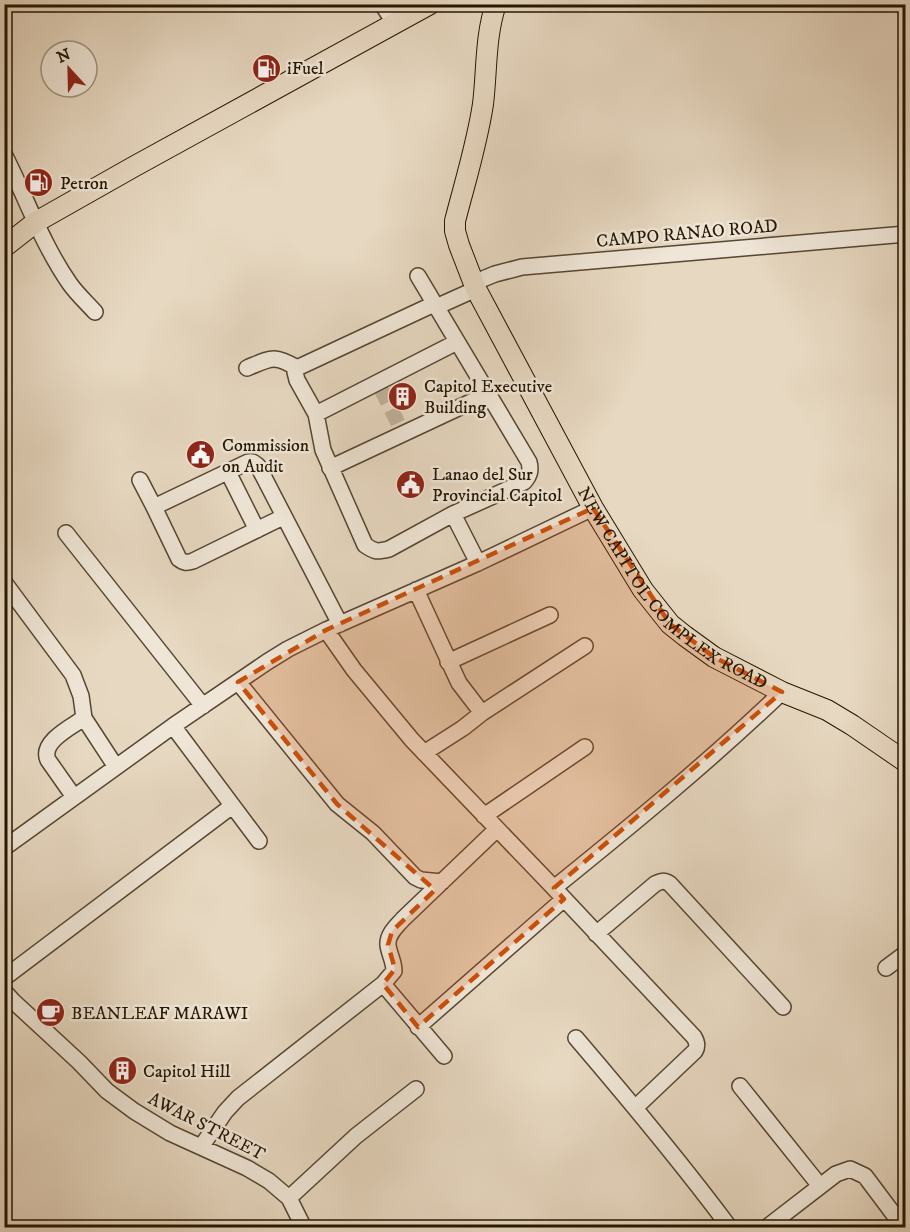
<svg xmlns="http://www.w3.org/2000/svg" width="910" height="1232" viewBox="0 0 910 1232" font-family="'IM FELL DW Pica',serif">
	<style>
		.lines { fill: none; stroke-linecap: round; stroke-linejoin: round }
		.minor-tunnel { stroke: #c0b19b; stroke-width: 15; stroke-dasharray: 15 8; stroke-linecap: butt }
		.minor-casing { stroke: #564632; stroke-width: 18 }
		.major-casing { stroke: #251602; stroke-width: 22 }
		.minor { stroke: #efe6d7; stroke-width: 15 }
		.major { stroke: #e7d8c1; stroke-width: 20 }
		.marked { fill: #cb4f0a; fill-opacity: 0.2; stroke: #cb4f0a; stroke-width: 4.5; stroke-dasharray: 12 8; stroke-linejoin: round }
		.labels { text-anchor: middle; stroke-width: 5; stroke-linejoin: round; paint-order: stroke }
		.poi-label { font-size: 18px; fill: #251602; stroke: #efe6d7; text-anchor: start }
		.street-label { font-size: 18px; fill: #251602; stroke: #efe6d7 }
	</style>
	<rect width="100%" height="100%" fill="#e7d8c1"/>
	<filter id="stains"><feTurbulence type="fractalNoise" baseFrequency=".00333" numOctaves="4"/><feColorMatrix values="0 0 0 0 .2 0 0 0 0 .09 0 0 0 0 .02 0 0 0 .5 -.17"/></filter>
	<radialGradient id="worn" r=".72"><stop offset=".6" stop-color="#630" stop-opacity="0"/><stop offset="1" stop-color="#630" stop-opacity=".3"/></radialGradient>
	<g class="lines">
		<path class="minor-tunnel" d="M381,389L400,427"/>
		<defs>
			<path id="minor" d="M382,4L395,24
				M4,154C26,197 42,244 70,284C77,294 87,303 95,312
				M418,276L529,462C531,470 530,475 524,482L453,514L389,549C377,552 375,552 365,545L323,450L316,414L297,380L295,372L297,368L434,304
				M473,283L495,274L522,267L906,234
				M436,307L476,289
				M247,368C271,358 274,354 297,368
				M316,414L457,342
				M330,468L488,394
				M228,472L257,530
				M140,480L154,507L248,462C253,461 254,463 258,466L340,624
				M154,507L179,559C184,563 187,563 193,561L283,517
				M453,514L478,563
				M66,533L203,706
				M4,582L73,675L81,696L84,718L116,767
				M416,590L459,683L482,713L585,646
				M326,630L354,670L412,740L554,888C632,825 710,761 782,692
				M448,662L550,615
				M238,682L337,804L373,833L415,877L421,880L442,882
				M173,726L259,841
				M424,753L463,728L482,713
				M74,797L48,760C40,742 71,727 84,718
				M484,816L585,747
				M4,848L173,726L267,662L288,649L326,630L478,563L593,508
				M554,888L694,1037C697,1042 698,1046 695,1051L636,1107
				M596,934L655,884C661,881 664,880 670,884L783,1007
				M886,968L906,953
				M4,978L232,806
				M383,984L394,971C394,961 389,954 388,945C387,934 397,926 403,919L497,829
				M4,991L13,1001L79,1062L107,1091L134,1111L170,1133L247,1168L269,1181L289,1198L304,1228
				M418,1027L564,899
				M576,1038C629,1100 681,1162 730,1228
				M740,1086L820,1186
				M201,1147L225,1112L238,1098L383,984L444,1056
				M289,1198L356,1136L416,1089
				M766,1228L836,1174L850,1169L865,1176L904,1228"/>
			<g id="major">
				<path id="s1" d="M496,4C485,36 487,72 483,104C477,144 465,182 455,221V231L459,245L476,289L593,508L643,590L670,624L685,636L714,657L782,692L827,710L852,725L906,762"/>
				<path d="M4,247L36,222L135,166L430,4"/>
			</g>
		</defs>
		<use href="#minor" class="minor-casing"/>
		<use href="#major" class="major-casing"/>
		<use href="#minor" class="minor"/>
		<use href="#major" class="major"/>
	</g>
	<path class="marked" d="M593,508L670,624L714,657L782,692L554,888L564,899L418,1027L383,984L395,969L388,945L392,931L435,890L337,804L238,682L326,630Z"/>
	<defs>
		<symbol id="fuel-disc" viewBox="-11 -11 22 22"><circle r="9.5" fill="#8f2418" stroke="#efe6d7"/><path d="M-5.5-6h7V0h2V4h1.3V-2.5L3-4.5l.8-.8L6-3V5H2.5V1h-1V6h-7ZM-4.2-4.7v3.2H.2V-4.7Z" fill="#fff"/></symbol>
		<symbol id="building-disc" viewBox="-11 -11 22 22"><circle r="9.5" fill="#8f2418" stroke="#efe6d7"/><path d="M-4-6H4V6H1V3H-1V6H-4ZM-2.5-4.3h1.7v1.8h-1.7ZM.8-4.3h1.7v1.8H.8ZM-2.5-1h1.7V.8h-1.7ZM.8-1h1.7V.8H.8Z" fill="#fff"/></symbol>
		<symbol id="civic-disc" viewBox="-11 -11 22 22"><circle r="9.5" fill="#8f2418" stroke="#efe6d7"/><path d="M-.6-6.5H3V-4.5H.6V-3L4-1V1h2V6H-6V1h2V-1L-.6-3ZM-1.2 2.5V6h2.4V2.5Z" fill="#fff"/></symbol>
		<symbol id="cafe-disc" viewBox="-11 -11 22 22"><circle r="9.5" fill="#8f2418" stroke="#efe6d7"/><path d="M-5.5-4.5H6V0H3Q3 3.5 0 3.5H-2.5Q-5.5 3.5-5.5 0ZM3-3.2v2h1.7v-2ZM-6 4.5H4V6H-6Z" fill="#fff"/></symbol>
	</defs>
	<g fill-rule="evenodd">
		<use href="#fuel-disc" x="250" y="52" width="33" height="33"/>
		<use href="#fuel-disc" x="22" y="166" width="33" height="33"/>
		<use href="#building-disc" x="386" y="380" width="33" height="33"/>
		<use href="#civic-disc" x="184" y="438" width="33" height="33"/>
		<use href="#civic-disc" x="394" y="468" width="33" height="33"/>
		<use href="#cafe-disc" x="34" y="996" width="33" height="33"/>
		<use href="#building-disc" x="106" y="1054" width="33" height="33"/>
	</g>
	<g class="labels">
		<g class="poi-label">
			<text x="287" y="74">iFuel</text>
			<text x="60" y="189">Petron</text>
			<text x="424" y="392">Capitol Executive<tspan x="424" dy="21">Building</tspan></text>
			<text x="222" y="451">Commission<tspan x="222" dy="21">on Audit</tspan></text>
			<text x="432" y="480">Lanao del Sur<tspan x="432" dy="21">Provincial Capitol</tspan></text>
			<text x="71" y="1019">BEANLEAF MARAWI</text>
			<text x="143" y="1077">Capitol Hill</text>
		</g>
		<g class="street-label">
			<text transform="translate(687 233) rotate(-5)" y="6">CAMPO RANAO ROAD</text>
			<text dy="6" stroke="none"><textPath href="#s1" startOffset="657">NEW CAPITOL COMPLEX ROAD</textPath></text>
			<text transform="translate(207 1126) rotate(27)" y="6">AWAR STREET</text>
		</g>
	</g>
	<rect width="910" height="1232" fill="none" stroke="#e7d8c1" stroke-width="24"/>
	<rect x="6" y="6" width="898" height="1220" fill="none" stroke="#251602" stroke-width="3"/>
	<rect x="12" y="12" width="886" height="1208" fill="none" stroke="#251602" stroke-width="1.5"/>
	<g transform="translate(69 69) rotate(338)"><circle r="28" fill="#efe6d7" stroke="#9e9382" stroke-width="1.5"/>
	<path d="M0-4.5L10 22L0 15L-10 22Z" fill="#8f2418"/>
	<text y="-9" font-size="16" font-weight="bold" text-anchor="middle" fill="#251602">N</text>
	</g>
	<rect width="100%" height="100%" filter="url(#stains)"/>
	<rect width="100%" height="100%" fill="url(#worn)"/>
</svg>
